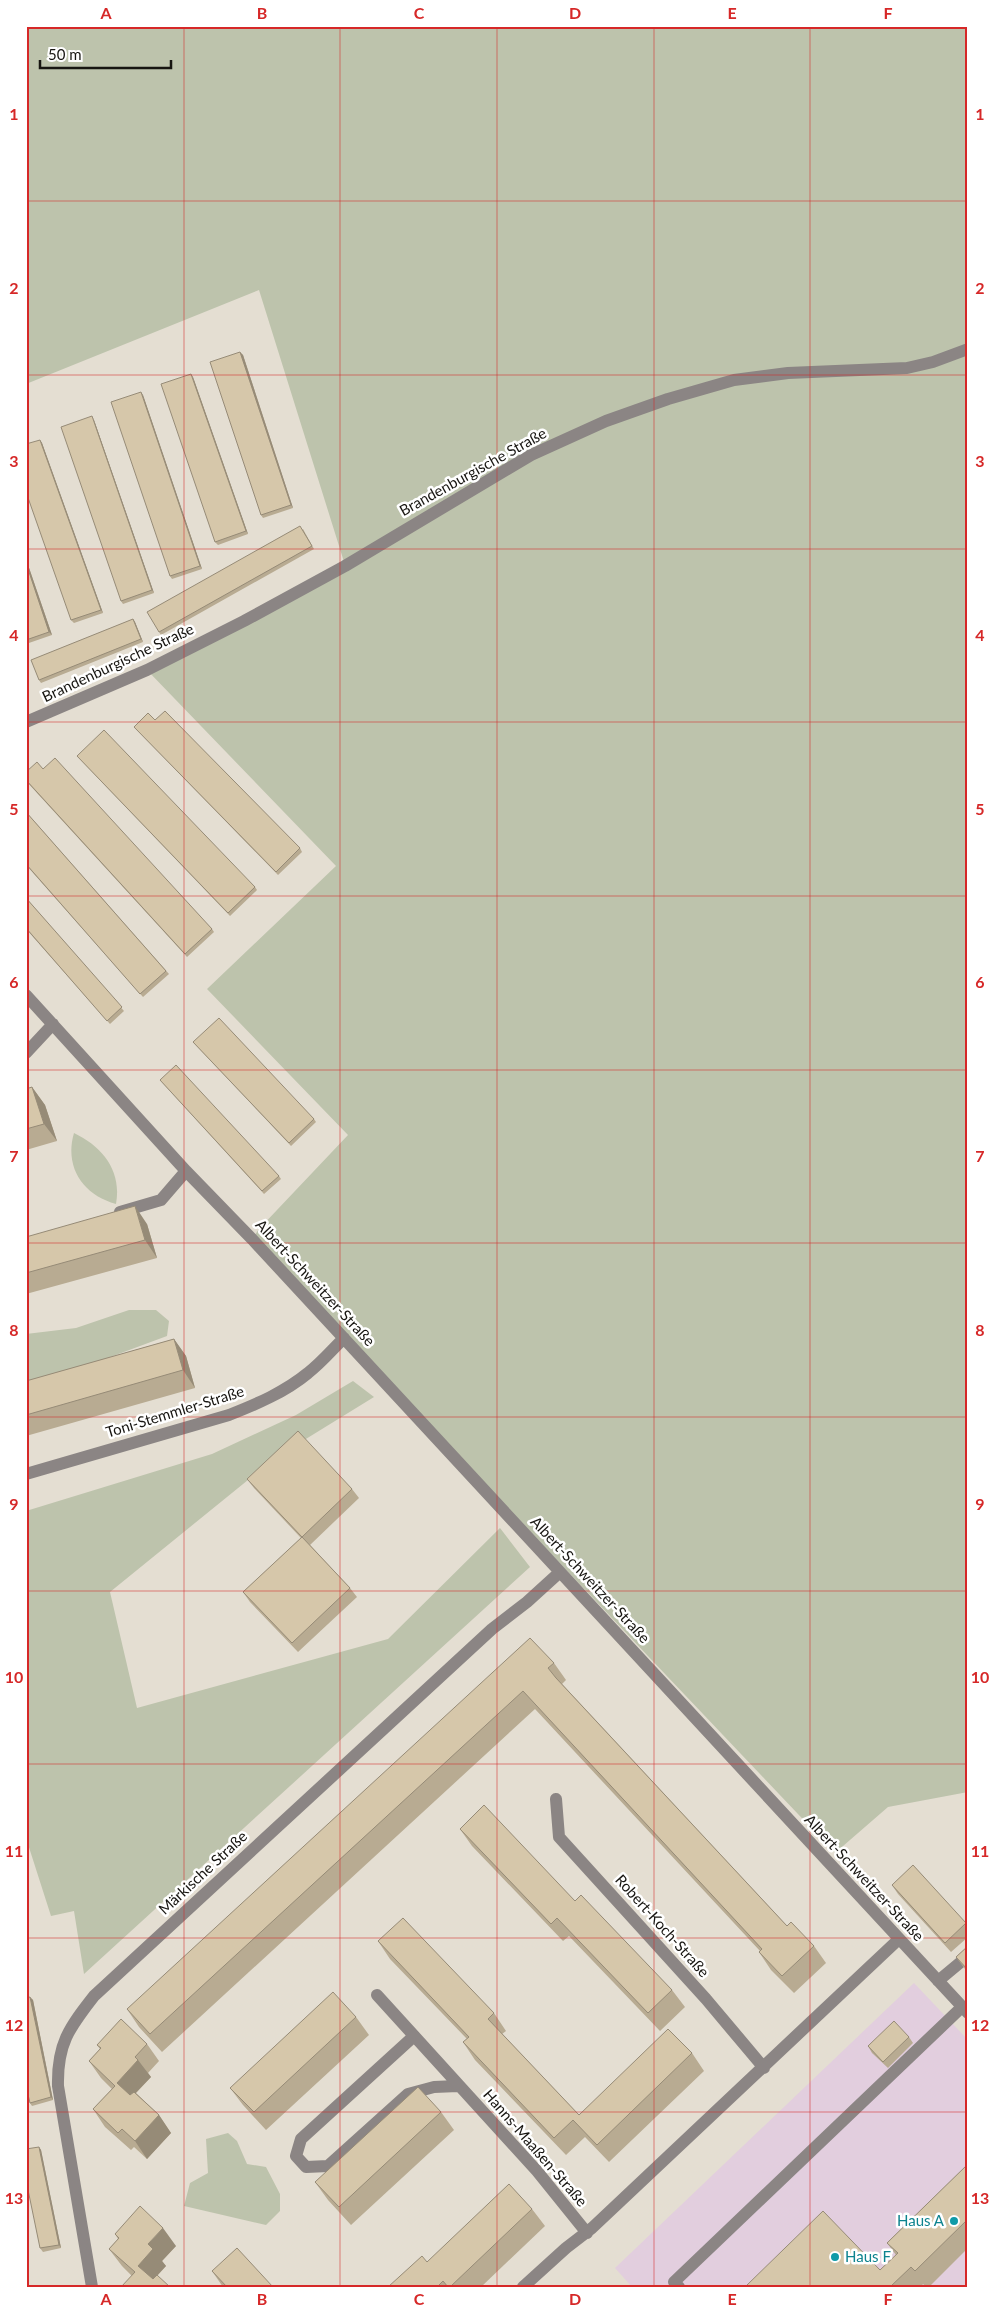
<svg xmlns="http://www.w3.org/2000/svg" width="994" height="2313" viewBox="0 0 994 2313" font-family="Lato,sans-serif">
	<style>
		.medical { fill: #e2cede }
		.green { fill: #bdc3ac }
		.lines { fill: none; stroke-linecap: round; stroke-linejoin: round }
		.minor { stroke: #8b8584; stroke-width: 12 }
		.wall { fill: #b8ab92 }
		.shaded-wall { fill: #968b77 }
		.building { fill: #d6c7aa; stroke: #968b77 }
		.grid { fill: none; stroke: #d62828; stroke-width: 1; stroke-opacity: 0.55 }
		.culture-dot { fill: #0f9aa8; stroke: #fff; stroke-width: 2 }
		.labels { text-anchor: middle; stroke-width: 5; stroke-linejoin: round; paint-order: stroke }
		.street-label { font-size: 15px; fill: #171511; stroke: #fff }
		.culture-label { font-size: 15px; fill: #0d838f; stroke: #fff; text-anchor: end }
		.neatline { fill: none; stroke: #d62828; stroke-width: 2 }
		.grid-label { font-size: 16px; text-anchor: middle; font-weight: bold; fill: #d62828 }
	</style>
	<rect width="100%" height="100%" fill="#e4ded2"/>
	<path class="medical" d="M914,1983L968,2040V2287H632L615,2268Z"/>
	<path class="green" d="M26,26H968V1792L888,1807L835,1853L252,1239L259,1229L348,1135L207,989L336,866L147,670L345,565L259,290L26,384Z
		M74,1133C103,1147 122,1171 116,1204C83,1195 64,1167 74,1133Z
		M129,1310H156L169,1321L167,1336L86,1366L26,1383V1334L76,1328Z
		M353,1381L374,1397L275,1458L110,1592L137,1708L388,1639L500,1528L530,1567L84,1974L74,1911L51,1916L26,1838V1511L212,1454L296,1415Z
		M228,2133L237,2141L247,2164L266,2167L280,2194V2211L266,2225L184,2206L190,2183L208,2173L206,2139Z"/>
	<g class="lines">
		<path class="minor" d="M26,722L147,670L244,621L345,566L531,455L606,421L668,399L734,380L788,373L907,368L933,362L968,349
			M26,995L186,1171L252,1239L968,2013
			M26,1053L53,1024
			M120,1212L161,1200L186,1171
			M26,1474L229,1415C257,1404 285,1392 308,1373C321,1363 332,1350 344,1338
			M556,1799L559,1837L706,1999L764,2068
			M938,1981L968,1956
			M377,1995L537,2171L587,2233
			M413,2037L301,2139L296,2156L306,2167L328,2166L408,2094L434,2087L458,2086
			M92,2287L58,2086C57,2044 69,2028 94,1996L492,1629L527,1602L560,1572
			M523,2287L566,2248L592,2228L899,1939
			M679,2287L674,2282L962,2007"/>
	</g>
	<path class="wall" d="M240,352L243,355L293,508L263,518L261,515Z
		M193,377L248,534L218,545L215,542Z
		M143,395L202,569L172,579L170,576Z
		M94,420L154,593L123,604L121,601Z
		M40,440L42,443L103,613L74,623L71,620Z
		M303,529L314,549L161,635L159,632Z
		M26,559L52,635L26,644Z
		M133,619L135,622L143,642L41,683L39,680Z
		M155,720L300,848L302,852L278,875L134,727Z
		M77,756L255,887L257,890L230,916Z
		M43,769L212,929L214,932L187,957L26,781V772Z
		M26,812L169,974L143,997L26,865Z
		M26,898L124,1011L110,1024L26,929Z
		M193,1042L314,1119L316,1122L291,1146Z
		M160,1080L279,1176L281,1179L264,1194Z
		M32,1087L45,1105L57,1141L26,1150V1089Z
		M147,1224L157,1258L26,1294V1237Z
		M174,1339L186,1356L195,1388L26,1436V1381Z
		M247,1479L352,1489L359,1498L310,1545L350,1588L357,1597L298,1652L250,1602L243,1592L301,1538L254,1488Z
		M554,1663L566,1680L562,1684L787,1926L814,1946L826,1963L794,1993L771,1970L759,1952L760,1951L535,1709L162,2052L139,2027L127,2009Z
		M460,1829L575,1901L672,1990L685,2007L660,2031L569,1936L563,1941L472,1846Z
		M892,1885L966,1923L968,1924V1937L951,1952L898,1894Z
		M378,1941L494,2013L506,2031L502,2034L579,2115L692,2053L704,2071L609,2162L585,2137L566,2155L475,2060L463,2042L467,2039L390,1959Z
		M968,1946V1973L956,1957Z
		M30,1997L33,2000L53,2100L32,2106L30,2103Z
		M356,2017L369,2035L266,2130L243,2105L230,2088Z
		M909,2037L913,2043L888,2068L872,2053L868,2046Z
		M147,2044L159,2061L148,2073L151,2077L136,2093L159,2115L171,2133L147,2159L134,2147L131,2150L105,2127L93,2109L112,2089L101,2078L89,2061L100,2049L97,2045Z
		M441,2112L454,2130L351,2225L328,2200L315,2182Z
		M39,2147L41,2150L61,2248L43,2252L40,2248Z
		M968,2164V2248L929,2287H926L923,2284L921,2287H746L880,2270L896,2255L887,2243Z
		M532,2209L545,2226L481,2287H388L427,2262Z
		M115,2234L176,2246L162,2261L166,2266L158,2275L132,2276L122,2266L109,2249L118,2239Z
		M212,2271L273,2287H223Z"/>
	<path class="shaded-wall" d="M240,352L243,355L293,508L291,505Z
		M191,374L193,377L248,534L246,531Z
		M141,392L143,395L202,569L200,566Z
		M92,416L94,420L154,593L152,590Z
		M40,440L42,443L103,613L101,610Z
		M26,559L52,635L49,632L26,563Z
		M133,619L135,622L143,642L141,639Z
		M32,1087L45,1105L57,1141L44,1124Z
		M135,1206L147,1224L157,1258L145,1240Z
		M174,1339L186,1356L195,1388L183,1370Z
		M30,1997L33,2000L53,2100L51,2097Z
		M138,2060L151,2077L129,2100L117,2083Z
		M159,2115L171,2133L147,2159L135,2141Z
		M39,2147L41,2150L61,2248L59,2245Z
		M163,2228L176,2246L162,2261L166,2266L150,2283L138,2266L148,2244Z"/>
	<path class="building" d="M240,352L291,505L261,515L210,362Z
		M191,374L246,531L215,542L161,384Z
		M141,392L200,566L170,576L111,402Z
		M92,416L152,590L121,601L61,427Z
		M40,440L101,610L71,620L26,492V444Z
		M300,526L312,546L159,632L147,612Z
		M26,563L49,632L26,640Z
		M133,619L141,639L39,680L31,660Z
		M165,711L300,848L276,872L134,727L148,713L155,720Z
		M104,730L255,887L228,913L77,756Z
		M55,758L212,929L185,954L26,780V772L37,762L43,769Z
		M26,812L166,971L140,994L26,864Z
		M26,898L122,1007L107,1021L26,928Z
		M219,1018L314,1119L289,1143L193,1042Z
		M176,1065L279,1176L262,1191L160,1080Z
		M32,1087L44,1124L26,1129V1089Z
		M135,1206L145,1240L26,1273V1237Z
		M174,1339L183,1370L26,1415V1381Z
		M298,1431L352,1489L302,1537L247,1479Z
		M302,1537L350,1588L292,1643L243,1592Z
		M530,1638L554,1663L548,1668L556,1678L787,1926L791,1922L814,1946L782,1976L759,1952L762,1949L523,1691L150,2034L127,2009Z
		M484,1805L575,1901L581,1895L672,1990L648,2013L557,1918L551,1924L460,1829Z
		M913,1865L966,1923L945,1943L892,1885Z
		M403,1918L494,2013L488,2019L579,2115L668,2029L692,2053L597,2145L573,2120L554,2138L463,2042L469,2037L378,1941Z
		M968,1946V1970L956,1957Z
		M333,1992L356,2017L254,2112L230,2088Z
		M30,1997L51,2097L30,2103L26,2086V1998Z
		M121,2019L147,2044L135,2057L138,2060L117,2083L130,2095L134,2092L159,2115L135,2141L122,2129L118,2133L93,2109L115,2086L89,2061L101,2048L97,2045Z
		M894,2021L909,2037L883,2062L868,2046Z
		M418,2087L441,2112L339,2207L315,2182Z
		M39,2147L59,2245L40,2248L26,2180V2149Z
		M968,2164V2219L915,2271L911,2267L890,2287L746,2286L823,2211L880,2270L898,2253L887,2243Z
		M509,2184L532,2209L450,2287H448L443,2281L437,2287H388L422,2256L427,2262Z
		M140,2206L163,2228L148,2244L153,2249L138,2266L153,2279L157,2275L170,2287H121L135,2272L109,2249L119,2238L115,2234Z
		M237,2248L273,2287H227L212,2271Z"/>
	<path class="grid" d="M184,26V2287M340,26V2287M497,26V2287M654,26V2287M810,26V2287M26,201H968M26,375H968M26,549H968M26,722H968M26,896H968M26,1070H968M26,1243H968M26,1417H968M26,1591H968M26,1764H968M26,1938H968M26,2112H968"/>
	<g class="culture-dot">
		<circle cx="954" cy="2221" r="5"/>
		<circle cx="835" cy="2257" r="5"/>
	</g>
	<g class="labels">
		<g class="street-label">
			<text transform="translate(473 472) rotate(-29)" y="5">Brandenburgische Straße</text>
			<text transform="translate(118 663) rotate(-25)" y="5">Brandenburgische Straße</text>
			<text transform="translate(315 1283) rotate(47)" y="5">Albert-Schweitzer-Straße</text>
			<text transform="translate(175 1412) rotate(-17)" y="5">Toni-Stemmler-Straße</text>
			<text transform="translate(590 1580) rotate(47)" y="5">Albert-Schweitzer-Straße</text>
			<text transform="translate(203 1873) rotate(-43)" y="5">Märkische Straße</text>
			<text transform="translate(864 1878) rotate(47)" y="5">Albert-Schweitzer-Straße</text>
			<text transform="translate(662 1926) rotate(48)" y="5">Robert-Koch-Straße</text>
			<text transform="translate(535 2148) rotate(49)" y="5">Hanns-Maaßen-Straße</text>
		</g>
		<g class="culture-label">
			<text x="944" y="2226">Haus A</text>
			<text x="845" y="2262" text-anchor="start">Haus F</text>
		</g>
	</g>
	<rect width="994" height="2313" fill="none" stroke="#ffffff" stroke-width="55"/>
	<path d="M40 60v8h131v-8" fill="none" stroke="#171511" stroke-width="2.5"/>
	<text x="48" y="60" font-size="15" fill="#171511" stroke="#ffffff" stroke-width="4" paint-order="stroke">50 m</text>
	<rect x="28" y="28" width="938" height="2258" class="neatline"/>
	<g class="grid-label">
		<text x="106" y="19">A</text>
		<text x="262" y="19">B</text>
		<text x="419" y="19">C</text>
		<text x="575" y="19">D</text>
		<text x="732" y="19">E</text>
		<text x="888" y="19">F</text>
		<text x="14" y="120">1</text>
		<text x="980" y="120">1</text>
		<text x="14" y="294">2</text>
		<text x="980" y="294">2</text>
		<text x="14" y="467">3</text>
		<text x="980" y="467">3</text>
		<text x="14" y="641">4</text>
		<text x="980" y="641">4</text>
		<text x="14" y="815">5</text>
		<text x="980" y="815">5</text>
		<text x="14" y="988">6</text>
		<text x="980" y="988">6</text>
		<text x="14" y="1162">7</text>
		<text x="980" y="1162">7</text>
		<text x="14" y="1336">8</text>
		<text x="980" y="1336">8</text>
		<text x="14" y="1510">9</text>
		<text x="980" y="1510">9</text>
		<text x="14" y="1683">10</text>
		<text x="980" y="1683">10</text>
		<text x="14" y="1857">11</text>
		<text x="980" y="1857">11</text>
		<text x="14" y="2031">12</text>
		<text x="980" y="2031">12</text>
		<text x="14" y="2204">13</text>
		<text x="980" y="2204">13</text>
		<text x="106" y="2305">A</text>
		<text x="262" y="2305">B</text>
		<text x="419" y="2305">C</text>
		<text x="575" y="2305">D</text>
		<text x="732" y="2305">E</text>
		<text x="888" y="2305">F</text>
	</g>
</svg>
